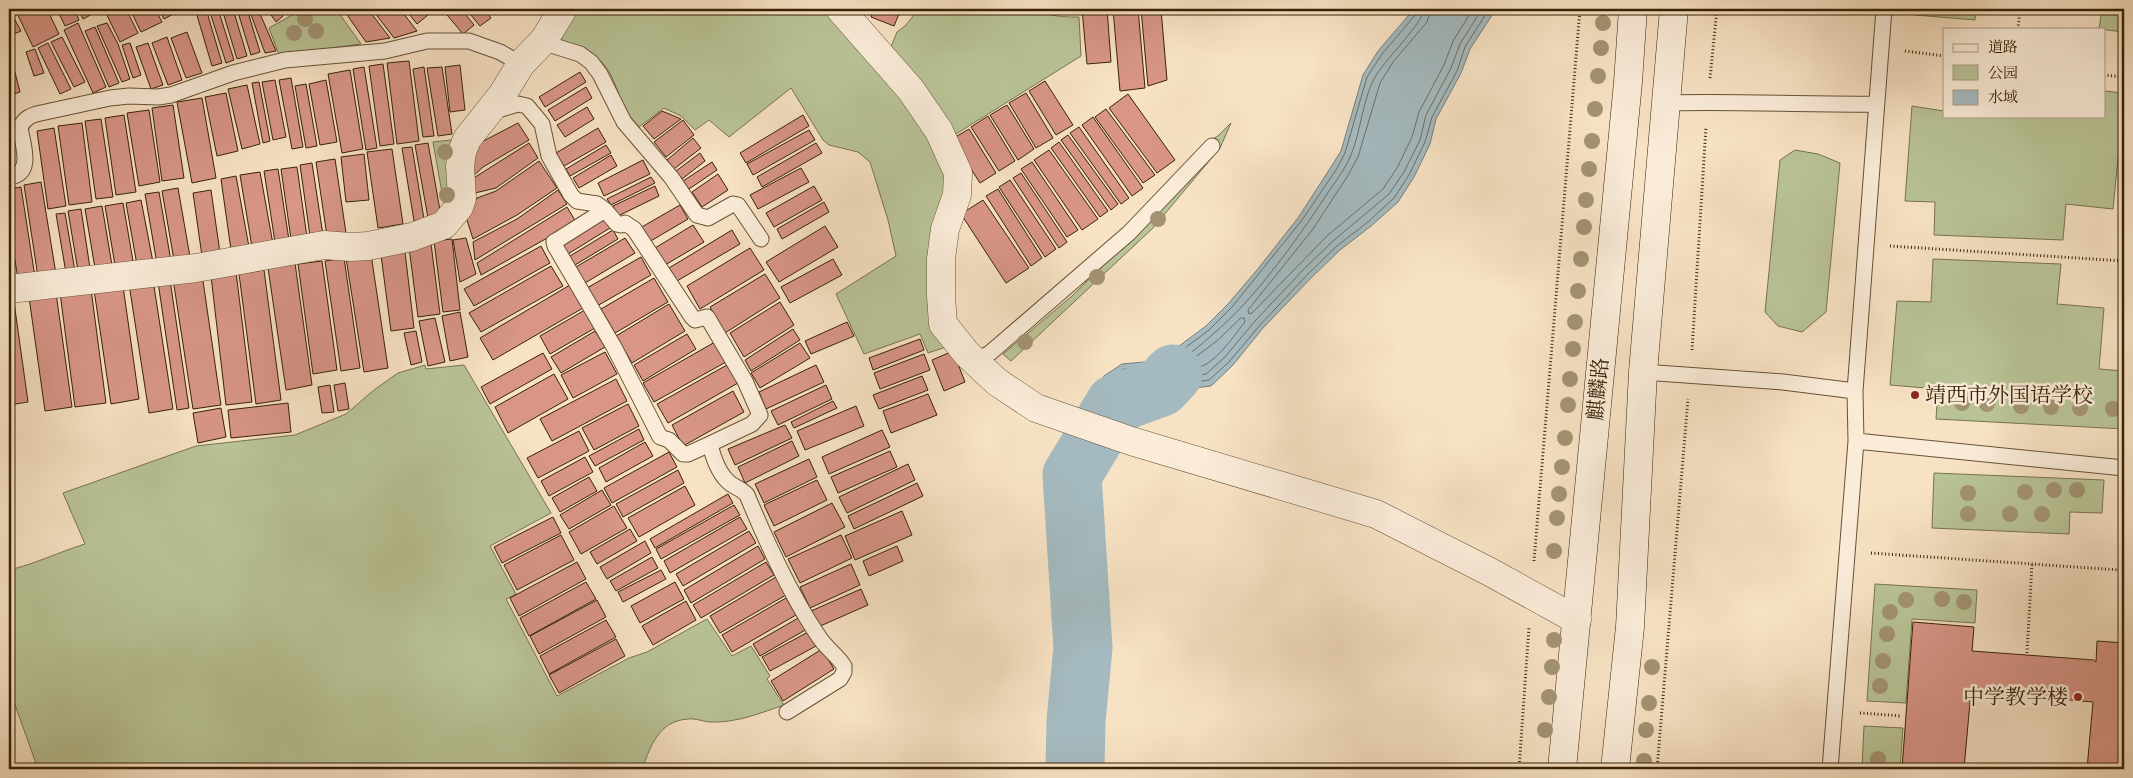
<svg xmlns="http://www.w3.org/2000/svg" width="2133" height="778" viewBox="0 0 2133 778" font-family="'IM FELL DW Pica','Noto Serif SC',serif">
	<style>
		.green { fill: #b9c497; stroke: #78734e }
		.water { fill: #a4bac0; stroke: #787d75 }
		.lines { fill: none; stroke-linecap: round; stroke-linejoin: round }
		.shore { stroke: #6e6e62; stroke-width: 1 }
		.river { stroke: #a4bac0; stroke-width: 59 }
		.building { fill: #d89588; stroke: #372205 }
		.lane-casing { stroke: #675235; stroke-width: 17 }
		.street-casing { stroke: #675235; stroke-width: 29 }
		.secondary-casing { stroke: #372205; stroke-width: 29 }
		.path { stroke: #372205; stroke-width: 3; stroke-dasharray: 1 2.5; stroke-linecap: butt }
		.lane { stroke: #faecd9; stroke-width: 15 }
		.street { stroke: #faecd9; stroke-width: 28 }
		.secondary { stroke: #faecd9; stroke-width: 28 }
		.tree { fill: #a39373 }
		.poi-dot { fill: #8f2418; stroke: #faecd9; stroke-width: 2 }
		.labels { text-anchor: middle; stroke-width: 5; stroke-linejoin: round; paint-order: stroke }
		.street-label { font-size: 21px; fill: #372205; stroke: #faecd9 }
		.poi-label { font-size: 21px; fill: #372205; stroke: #faecd9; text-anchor: start }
	</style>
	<rect width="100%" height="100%" fill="#f7e2c4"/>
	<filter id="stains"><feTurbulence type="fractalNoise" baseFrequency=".004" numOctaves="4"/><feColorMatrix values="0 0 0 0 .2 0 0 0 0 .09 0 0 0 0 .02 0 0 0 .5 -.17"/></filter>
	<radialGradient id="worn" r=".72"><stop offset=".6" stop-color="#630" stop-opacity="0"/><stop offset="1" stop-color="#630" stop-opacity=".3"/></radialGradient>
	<path class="green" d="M303,9L310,15L320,9H336L361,44L279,55L269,28Z
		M574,9H825L880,68L947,163L952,345L928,353L920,334L864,354L836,294L896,256L888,220L870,162L858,152L829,145L823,140L791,88L729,137L709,120L695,130L681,116L664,108L639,127C634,121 628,115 625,108C616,91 613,69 596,57C585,49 571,50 561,40L562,32Z
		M919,9H1039C1049,17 1066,17 1079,17L1081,56L948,139L889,52L897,32L905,26Z
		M1916,9H1976L1975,20L1915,15Z
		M2102,9H2124V32L2099,29Z
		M2104,91L2124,93V148H2119L2113,209L2066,204L2063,240L1934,235L1935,202L1905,201L1912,106L1944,111V116H2104Z
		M1231,123L1220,148L1153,228L1011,361L1003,354L1072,296L1153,217L1210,141L1219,135Z
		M460,139L446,216L433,142Z
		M1795,150L1818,154L1840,163L1826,312L1802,332L1778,326L1765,312L1780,160Z
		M1933,259L2061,264L2057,304L2104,308L2099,369L2124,371V429L1936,419L1938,389L1890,385L1897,301L1931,302Z
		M425,365L426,369L464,365L551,513L490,546L516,594L506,599L557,696L629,658L647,652L707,619L732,656L751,646L770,676L767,679L784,705C761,713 736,723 711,722C704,722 696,718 688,719C659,721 651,745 642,769H38L9,688V570C35,564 59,552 85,544L63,493L196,446L295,435L346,414L374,390L398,373Z
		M1934,473L2104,480L2102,513L2070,512L2069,534L1932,528Z
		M1875,584L1977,590L1975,623L1912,619L1906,703L1867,701Z
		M1864,726L1903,728L1900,769H1862Z"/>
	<path class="water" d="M1414,9H1496L1470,49L1461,73L1436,119L1430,144L1414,177L1398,202L1371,226L1340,250L1311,278L1263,328L1233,365L1211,386L1178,390L1151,405L1135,411L1124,423L1086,406L1104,376L1122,364L1144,362L1167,355L1206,326L1228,304L1257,270L1298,218L1331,167L1341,151L1363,75L1378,51Z"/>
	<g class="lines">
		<path class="shore" d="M1417,9L1416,14L1382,54L1367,77L1345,153L1336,170L1302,220L1232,307L1209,330L1170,359L1146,367L1124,369L1108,379L1094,400V404L1122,416L1133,406L1149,400L1176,385L1209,380L1229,362L1260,325L1308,274L1337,246L1368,222L1394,198L1409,175L1425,142L1432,117L1457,71L1465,47L1489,9
			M1424,9C1423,24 1383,61 1374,79C1362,102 1361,131 1351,155C1345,170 1334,183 1325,197C1296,241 1254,300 1213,334C1206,341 1179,363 1171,366C1139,379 1125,365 1103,398V401L1121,409L1130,401L1146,395L1174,379L1206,374L1225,357L1255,321L1303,270L1333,241L1389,194L1404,172L1420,140L1426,115L1451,68L1460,44L1482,9
			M1431,9L1427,22L1393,62L1380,83L1358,157L1347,177L1313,229L1248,310L1249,314L1252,313L1327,236L1383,189L1397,168L1412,137L1419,112L1444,65L1453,41L1473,9
			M1241,318H1244L1245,322C1230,340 1211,373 1184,369L1185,365L1218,340Z
			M1146,381L1148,384C1139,391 1128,392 1119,400L1114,397C1118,383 1133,382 1146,381Z"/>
		<path class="river" d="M1075,769L1076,721L1083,648L1072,475L1115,404L1161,387L1173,374"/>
	</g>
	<path class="building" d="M9,9L21,31L9,36Z
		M15,9H47L59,34L33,47Z
		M57,9H74L79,20L65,26Z
		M78,9H96L98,11L83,19Z
		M104,9H126L138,33L120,42Z
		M130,9H155L162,22L141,32Z
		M159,9H183L164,19Z
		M206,9L222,63L212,66L196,12Z
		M209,9H218L234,60L226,63Z
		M222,9H233L247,56L237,59Z
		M237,9H247L260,52L251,55Z
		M249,9H258L276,51L265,53Z
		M267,9H278L283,16L276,22Z
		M343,9H368L390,38L366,42Z
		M372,9H400L417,31L394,38Z
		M405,9H433L434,10L417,24Z
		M442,9H461L474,25L463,34Z
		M466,9H484L491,18L480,26Z
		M874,9H901L894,26L871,17Z
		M1082,9H1107L1111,62L1087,64Z
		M1113,9H1138L1145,88L1120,91Z
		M1141,9H1161L1167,80L1148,86Z
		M78,23L106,87L93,93L64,30Z
		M107,23L118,44L130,79L122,82L97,26Z
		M95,27L119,83L109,87L85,31Z
		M187,32L202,73L186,78L171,38Z
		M62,37L85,82L74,87L51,42Z
		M167,37L182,80L168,85L152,43Z
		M48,43L71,89L60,94L38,48Z
		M130,43L141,75L133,78L122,45Z
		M148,43L163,85L151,89L136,47Z
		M9,49L20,92L11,95L9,87Z
		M35,49L44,73L34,76L26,52Z
		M409,61L419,141L397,144L387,63Z
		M383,64L394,144L380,146L369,66Z
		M460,65L465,110L450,112L445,67Z
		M364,67L377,148L366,150L353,69Z
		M424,67L434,136L423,137L413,69Z
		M442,67L452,134L438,136L427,68Z
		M350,70L363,149L342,153L328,74Z
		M580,72L586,82L545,107L539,97Z
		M291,78L303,147L292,149L279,80Z
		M275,80L286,137L273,140L262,82Z
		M326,80L337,142L320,145L309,84Z
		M1045,81L1073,125L1056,135L1029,91Z
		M259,82L270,141L263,143L252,83Z
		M306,84L317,146L306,148L295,86Z
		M247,85L260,144L242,149L228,89Z
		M586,87L592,98L555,121L548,110Z
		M226,93L238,151L217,156L205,97Z
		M1026,93L1053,138L1036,148L1009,103Z
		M1128,94L1175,160L1157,173L1109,108Z
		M202,98L216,178L192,183L177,102Z
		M173,105L184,178L162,181L152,108Z
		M1007,105L1034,149L1018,160L990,115Z
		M587,107L594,119L565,137L557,125Z
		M1106,109L1155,175L1143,183L1095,117Z
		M149,110L160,182L139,186L127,113Z
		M662,111L681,119L654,139L643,126Z
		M124,115L136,192L116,195L105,118Z
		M803,115L809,126L746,163L740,153Z
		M988,116L1015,161L999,171L971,127Z
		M1093,117L1143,188L1132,196L1082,125Z
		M101,119L113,197L96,199L85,121Z
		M683,120L694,135L666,157L654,142Z
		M82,123L92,202L69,205L58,126Z
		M518,123L529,140L483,167L471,178L472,147Z
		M1079,127L1129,198L1121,204L1070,133Z
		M54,128L66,206L48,209L37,131Z
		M598,128L606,142L564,166L556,153Z
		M969,129L996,173L980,183L952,139Z
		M809,130L815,140L753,175L747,164Z
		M1068,135L1118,204L1111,210L1061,140Z
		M693,138L701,148L674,169L667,160Z
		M1059,142L1108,211L1100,217L1051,148Z
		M428,143L441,216L428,218L415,145Z
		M529,143L538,158L496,188L475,193L469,181Z
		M816,143L822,153L762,187L757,177Z
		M606,145L611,153L570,176L566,169Z
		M412,147L424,219L414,221L402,148Z
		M392,149L403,224L378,228L367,152Z
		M1049,150L1098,219L1082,230L1034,160Z
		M700,153L705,161L682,179L676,171Z
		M364,154L369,200L346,202L341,157Z
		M611,155L617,166L579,188L573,178Z
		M335,159L346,233L327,236L316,162Z
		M643,160L650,174L604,196L598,183Z
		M539,161L557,188L517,215L473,239L466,217L477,198L496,191Z
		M712,162L717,170L689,189L683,181Z
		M1032,162L1078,230L1067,237L1021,169Z
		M312,163L323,235L310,236L300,165Z
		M297,167L307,237L291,239L281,169Z
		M801,168L809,182L758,209L750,195Z
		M278,169L289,240L275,242L264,171Z
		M260,172L273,244L252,247L240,175Z
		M1021,173L1067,242L1059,248L1013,178Z
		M718,174L728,190L702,207L692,192Z
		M236,176L249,247L231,250L221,179Z
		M651,177L655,183L611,205L607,199Z
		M1010,180L1056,249L1045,257L999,187Z
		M41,182L56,274L38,277L24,185Z
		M655,186L659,196L618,216L613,206Z
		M814,186L822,200L774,227L766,213Z
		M21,187L35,277L18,279L9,224V189Z
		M178,188L190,257L174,260L162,191Z
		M998,189L1042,258L1031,266L986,196Z
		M211,190L220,253L202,256L193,193Z
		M558,190L567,204L475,260L473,242L517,219Z
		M159,192L171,261L157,264L145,194Z
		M141,200L153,262L137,265L126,203Z
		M983,200L1029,268L1006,283L961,214Z
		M824,202L829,212L782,239L777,229Z
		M123,203L133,261L115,265L105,206Z
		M680,205L688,219L649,242L640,228Z
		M102,206L112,265L95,268L85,209Z
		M567,207L576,222L481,275L477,263Z
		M81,209L90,268L78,271L68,211Z
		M65,213L75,271L66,273L56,214Z
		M603,217L610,228L568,254L561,243Z
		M693,225L704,242L665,265L655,248Z
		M825,226L838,247L779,282L766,262Z
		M613,230L618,239L575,265L570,256Z
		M732,230L740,244L677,281L669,268Z
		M466,238L476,274L460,282L453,240Z
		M625,238L635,253L585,283L576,267Z
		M452,239L460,310L443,312L434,241Z
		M431,244L440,314L418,317L409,247Z
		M541,246L550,263L474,306L464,289Z
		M750,248L764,270L700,309L687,286Z
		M405,252L414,328L391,331L381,255Z
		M371,254L388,368L364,372L346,258Z
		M641,257L651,275L597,306L587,288Z
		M344,258L360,368L341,371L325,261Z
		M833,259L842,275L790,303L781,287Z
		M322,261L337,370L313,374L298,264Z
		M295,263L312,385L286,390L268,268Z
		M551,266L563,286L481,332L469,313Z
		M264,270L281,400L256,404L239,274Z
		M236,272L252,402L226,405L211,276Z
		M202,274L221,405L193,409L173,279Z
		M765,274L780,298L725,333L710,307Z
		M654,278L668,302L615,333L601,309Z
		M153,280L173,409L149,413L129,284Z
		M170,280L189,408L177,410L158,282Z
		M570,285L583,308L493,360L480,338Z
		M123,286L139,399L111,404L94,290Z
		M91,289L106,403L75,407L60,293Z
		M56,293L72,407L45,411L29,297Z
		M9,302H14L28,402L9,405Z
		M780,302L794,325L744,357L730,333Z
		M669,304L685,331L632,363L616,336Z
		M585,310L595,328L550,354L540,336Z
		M460,312L468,357L450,361L442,316Z
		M435,318L445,362L428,366L419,321Z
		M847,322L854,336L811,354L805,341Z
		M793,329L800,340L751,371L745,360Z
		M416,331L422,362L411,365L404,333Z
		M595,331L605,347L561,373L551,357Z
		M687,334L696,349L643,381L634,365Z
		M920,339L924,350L873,370L869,358Z
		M715,342L726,362L654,402L643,383Z
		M800,343L810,358L760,388L751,373Z
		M953,351L965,382L944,391L932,360Z
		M605,352L617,374L573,398L561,375Z
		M543,353L552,369L490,404L481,387Z
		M924,354L930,370L880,389L874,373Z
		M727,365L738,383L668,423L657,404Z
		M816,365L824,382L766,409L759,392Z
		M554,374L568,399L508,433L495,407Z
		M922,376L928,390L879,409L873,395Z
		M616,379L627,401L552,441L540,419Z
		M345,383L349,409L338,411L334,385Z
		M330,385L334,412L322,413L318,387Z
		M826,385L832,399L778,425L771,411Z
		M733,391L744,412L683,446L672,425Z
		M928,394L937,415L891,433L883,411Z
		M833,401L837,408L794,428L791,422Z
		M288,403L291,432L231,438L228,410Z
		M628,404L639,426L594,450L582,428Z
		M856,406L864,426L805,450L797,431Z
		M221,408L226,437L198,443L193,413Z
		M785,425L792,438L735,465L728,449Z
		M639,429L644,440L595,466L589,456Z
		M882,430L890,447L829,474L822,457Z
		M579,431L589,451L538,478L527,458Z
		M792,441L799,456L745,483L738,467Z
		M645,442L653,456L606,482L599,468Z
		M890,451L897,467L838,493L831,477Z
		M669,452L677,467L612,503L604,488Z
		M585,457L593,472L549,496L541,481Z
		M809,459L817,477L764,503L755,484Z
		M908,464L915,480L847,513L839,497Z
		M678,470L684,483L623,517L616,504Z
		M589,477L597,491L560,512L552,498Z
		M817,480L827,500L774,526L764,505Z
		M917,483L923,496L854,529L848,516Z
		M685,486L695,505L639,537L628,518Z
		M602,490L611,505L569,529L560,515Z
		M728,494L733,503L655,548L650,539Z
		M832,503L845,527L786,557L774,532Z
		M734,505L740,515L661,559L656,549Z
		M614,506L627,528L581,554L569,532Z
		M902,511L912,535L855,560L845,536Z
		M553,517L561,533L502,563L494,547Z
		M740,517L747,529L670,573L664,561Z
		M630,529L637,541L597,564L590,552Z
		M749,531L756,543L683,586L676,574Z
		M561,535L574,560L517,590L504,565Z
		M841,535L852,558L800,583L788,559Z
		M645,541L651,553L607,579L600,567Z
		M758,546L765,559L691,603L684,590Z
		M897,546L903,561L869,576L863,561Z
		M652,557L658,568L616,591L610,581Z
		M577,562L586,579L519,616L510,598Z
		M766,562L774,575L701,618L693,605Z
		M851,564L860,585L810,608L800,587Z
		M661,570L666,579L623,602L618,592Z
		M776,577L786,595L720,633L710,616Z
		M586,582L596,599L529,636L520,618Z
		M675,582L684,599L640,623L631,606Z
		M861,589L868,605L818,627L811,611Z
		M786,598L796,615L732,652L722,635Z
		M597,600L606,617L539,654L530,636Z
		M686,601L696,620L653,645L642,626Z
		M800,617L807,629L760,656L753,644Z
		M606,620L616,637L549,674L540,656Z
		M1913,622L1974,627L1972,651L2094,660L2096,662L2097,641L2124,643V769H2087L2093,702L1971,691L1964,769H1902Z
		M808,632L816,646L770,671L762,657Z
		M616,639L625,656L559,693L549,675Z
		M822,649L834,669L783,701L771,681Z"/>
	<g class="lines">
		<defs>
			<path id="lane" d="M544,40L551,45L580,54L591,62L600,74L624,122L671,177L697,215L708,218L733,204L738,205L761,239
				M1667,103C1737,101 1807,105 1877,104
				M494,111L518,104L527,106L542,124L549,156L571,195L577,201L597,204L605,210L617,224L621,225L625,223L634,229L692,317L695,320L707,317L709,320L745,381L760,415L752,424L710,444C713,457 719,475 731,484C737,488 742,489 747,495C766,541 791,596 819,637C826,648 837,655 844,666V672L840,679L787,712
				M9,177C34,174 23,145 20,128C24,118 31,115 41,113L110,98L129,96L158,97L171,95L233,73L285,60L385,51L427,41H469L500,52L521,64
				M605,210L559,239L554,242L555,246L614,347L660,437L669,440L683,454H688L710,444
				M975,361L990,353L1129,233L1212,146
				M1643,372L1783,382L1855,391
				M1856,441L2124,468
				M1830,769L1856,441L1855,391L1884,9"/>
			<path id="street" d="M840,9L911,90L939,131L958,173L957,195L945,229L941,259V296L943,324L967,354L997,382L1036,408L1131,441L1376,514L1490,572L1577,620
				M9,289L196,268L324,245L351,247L368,246L412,237L444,225L459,207L462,198L460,166L462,152L467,139L502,95L521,64L544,40L563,9"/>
			<path id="secondary" d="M1562,769L1628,82L1633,9
				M1615,769L1630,627L1643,372L1674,9"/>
		</defs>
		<use href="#lane" class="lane-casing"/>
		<use href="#street" class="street-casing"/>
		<use href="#secondary" class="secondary-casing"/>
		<path class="path" d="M2018,29L2020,9
			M1905,51L1944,56
			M2104,75L2124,77
			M1710,78L1717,9
			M1890,246L2124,261
			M2124,337V342
			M1692,350L1706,127
			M1871,553L2119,570L2121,535H2124
			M1534,561L1580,9
			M2027,653L2032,564
			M1860,713L1901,716
			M1519,769L1529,627
			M1657,769L1688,399"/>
		<use href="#lane" class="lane"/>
		<use href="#street" class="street"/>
		<use href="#secondary" class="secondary"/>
	</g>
	<g class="tree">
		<circle cx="305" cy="19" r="8"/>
		<circle cx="1603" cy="23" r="8"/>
		<circle cx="316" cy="31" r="8"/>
		<circle cx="294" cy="33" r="8"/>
		<circle cx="1601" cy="48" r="8"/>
		<circle cx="1598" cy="76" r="8"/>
		<circle cx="1595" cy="109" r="8"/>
		<circle cx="1592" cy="141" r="8"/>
		<circle cx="445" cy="152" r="8"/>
		<circle cx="1589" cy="169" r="8"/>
		<circle cx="447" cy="195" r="8"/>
		<circle cx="1586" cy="200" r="8"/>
		<circle cx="1158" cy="219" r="8"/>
		<circle cx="1584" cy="227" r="8"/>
		<circle cx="1581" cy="259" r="8"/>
		<circle cx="1097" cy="277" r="8"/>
		<circle cx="1578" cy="291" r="8"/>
		<circle cx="1575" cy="322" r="8"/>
		<circle cx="1025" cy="342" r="8"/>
		<circle cx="1573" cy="349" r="8"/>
		<circle cx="1570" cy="379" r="8"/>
		<circle cx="1962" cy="403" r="8"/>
		<circle cx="1987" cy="404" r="8"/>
		<circle cx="1568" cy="405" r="8"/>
		<circle cx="2021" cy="406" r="8"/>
		<circle cx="2051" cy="407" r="8"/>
		<circle cx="2080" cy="408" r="8"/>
		<circle cx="2113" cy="409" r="8"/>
		<circle cx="1565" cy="438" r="8"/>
		<circle cx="1562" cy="467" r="8"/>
		<circle cx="2054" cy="490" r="8"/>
		<circle cx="2077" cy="490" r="8"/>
		<circle cx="2025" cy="492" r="8"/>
		<circle cx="1968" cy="493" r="8"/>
		<circle cx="1559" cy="494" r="8"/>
		<circle cx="1968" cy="514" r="8"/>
		<circle cx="2010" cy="514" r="8"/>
		<circle cx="2042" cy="514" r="8"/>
		<circle cx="1557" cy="518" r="8"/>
		<circle cx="1554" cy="551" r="8"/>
		<circle cx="1942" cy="599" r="8"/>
		<circle cx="1906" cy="600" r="8"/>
		<circle cx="1964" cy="602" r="8"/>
		<circle cx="1890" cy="612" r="8"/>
		<circle cx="1887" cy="634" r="8"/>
		<circle cx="1554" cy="640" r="8"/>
		<circle cx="1883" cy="661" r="8"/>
		<circle cx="1552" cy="667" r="8"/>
		<circle cx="1652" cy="667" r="8"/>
		<circle cx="1880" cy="686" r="8"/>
		<circle cx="1549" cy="697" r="8"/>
		<circle cx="1649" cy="703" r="8"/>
		<circle cx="1545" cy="730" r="8"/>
		<circle cx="1646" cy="730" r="8"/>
		<circle cx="1878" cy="759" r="8"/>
		<circle cx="1644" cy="761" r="8"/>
	</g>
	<g class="poi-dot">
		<circle cx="1915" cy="395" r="5"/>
		<circle cx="2078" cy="697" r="5"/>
	</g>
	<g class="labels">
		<g class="street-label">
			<text transform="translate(1598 389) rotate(-85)" y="7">麒麟路</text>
		</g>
		<g class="poi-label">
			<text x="1925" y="402">靖西市外国语学校</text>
			<text x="2068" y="704" text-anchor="end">中学教学楼</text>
		</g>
	</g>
	<rect width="2133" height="778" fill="none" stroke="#f7e2c4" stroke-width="30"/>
	<rect x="10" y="10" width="2113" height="758" fill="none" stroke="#372205" stroke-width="2.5"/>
	<rect x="15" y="15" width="2103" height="748" fill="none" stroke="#372205"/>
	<rect x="1943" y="28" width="162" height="90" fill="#faecd9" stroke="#ac9b84"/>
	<rect x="1953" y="44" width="25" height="8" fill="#faecd9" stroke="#ac9b84"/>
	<text x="1988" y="52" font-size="15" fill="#372205">道路</text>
	<rect x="1953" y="65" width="25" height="15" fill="#b9c497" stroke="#ac9b84"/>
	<text x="1988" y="78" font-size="15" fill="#372205">公园</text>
	<rect x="1953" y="90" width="25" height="15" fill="#a4bac0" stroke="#ac9b84"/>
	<text x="1988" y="102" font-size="15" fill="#372205">水域</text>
	<rect width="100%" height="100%" filter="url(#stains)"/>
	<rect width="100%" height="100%" fill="url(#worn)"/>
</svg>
